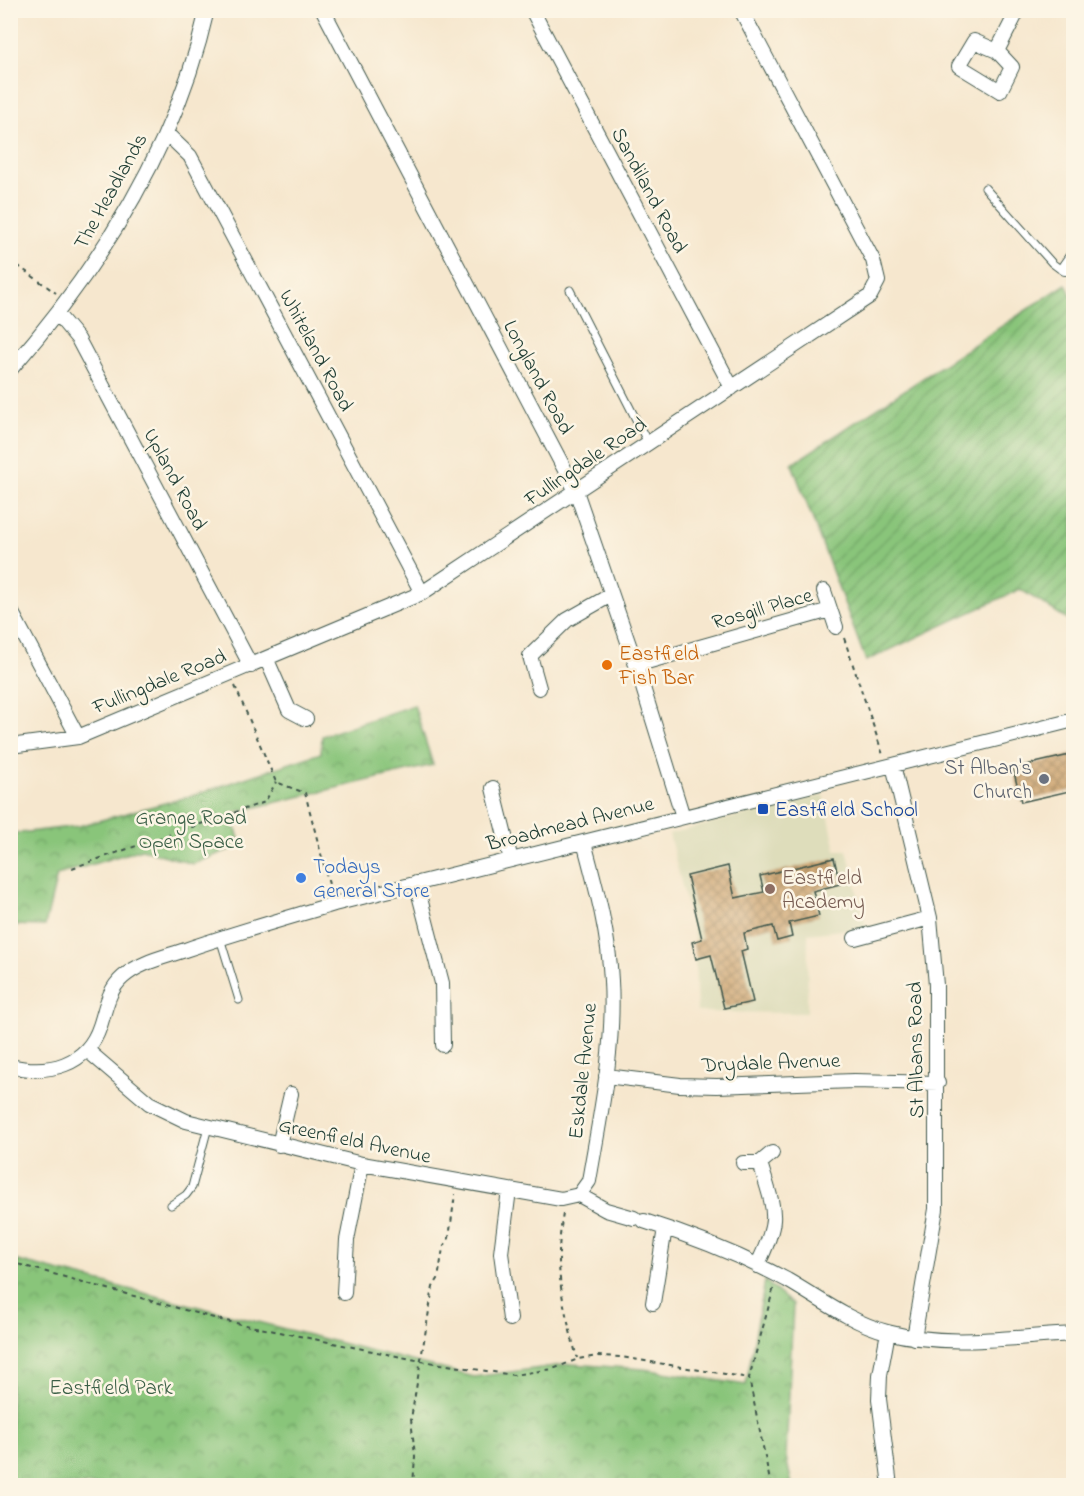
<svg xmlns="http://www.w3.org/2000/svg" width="1084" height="1496" viewBox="0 0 1084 1496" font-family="'Indie Flower',sans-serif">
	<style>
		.built { fill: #deddbb }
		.park { fill: url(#park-crowns); stroke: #548157; stroke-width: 1.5 }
		.garden { fill: url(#garden-furrows); stroke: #548157; stroke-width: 1.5 }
		.building { fill: url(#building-cross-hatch) }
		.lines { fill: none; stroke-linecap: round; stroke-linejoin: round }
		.lane-casing { stroke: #3f564b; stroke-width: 9 }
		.street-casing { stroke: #3f564b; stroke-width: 16 }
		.path { stroke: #3f564b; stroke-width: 2; stroke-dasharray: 4.5 4.5; stroke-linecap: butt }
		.lane { stroke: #fff; stroke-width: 7 }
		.street { stroke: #fff; stroke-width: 14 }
		.food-dot { fill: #e8710a; stroke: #fcf5e5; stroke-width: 2 }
		.worship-dot { fill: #6b7280; stroke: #fcf5e5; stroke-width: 2 }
		.transit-dot { fill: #1a4fb4; stroke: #fcf5e5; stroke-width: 2 }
		.shop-dot { fill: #3f7fe0; stroke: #fcf5e5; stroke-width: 2 }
		.education-dot { fill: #8d6e63; stroke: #fcf5e5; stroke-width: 2 }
		.labels { text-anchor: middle; stroke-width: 5; stroke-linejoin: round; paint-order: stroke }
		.street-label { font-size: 21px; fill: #1f3d34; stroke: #fcf5e5 }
		.food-label { font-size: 21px; fill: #c56008; stroke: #fcf5e5; text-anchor: start }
		.worship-label { font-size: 21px; fill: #5b616d; stroke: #fcf5e5; text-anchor: end }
		.transit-label { font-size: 21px; fill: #164399; stroke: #fcf5e5; text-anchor: start }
		.park-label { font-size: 21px; fill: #3a5f46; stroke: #fcf5e5 }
		.shop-label { font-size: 21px; fill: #366cbe; stroke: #fcf5e5; text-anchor: start }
		.education-label { font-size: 21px; fill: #785e54; stroke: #fcf5e5; text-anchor: start }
	</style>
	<defs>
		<pattern id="park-crowns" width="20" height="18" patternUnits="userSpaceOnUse" patternTransform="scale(1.5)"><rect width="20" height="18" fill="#89c57a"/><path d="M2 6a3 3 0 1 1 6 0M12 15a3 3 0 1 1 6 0" fill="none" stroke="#6fa165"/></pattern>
		<pattern id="garden-furrows" width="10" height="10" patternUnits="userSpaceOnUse" patternTransform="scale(1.5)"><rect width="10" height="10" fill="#89c57a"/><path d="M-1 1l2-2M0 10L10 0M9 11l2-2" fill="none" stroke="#6fa165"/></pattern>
		<pattern id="building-cross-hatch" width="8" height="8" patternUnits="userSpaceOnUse" patternTransform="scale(1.5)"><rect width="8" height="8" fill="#d0a977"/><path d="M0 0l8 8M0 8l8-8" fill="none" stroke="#a88b62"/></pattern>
	</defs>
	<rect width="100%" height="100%" fill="#fcf5e5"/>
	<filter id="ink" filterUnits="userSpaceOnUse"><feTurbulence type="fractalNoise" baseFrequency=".0167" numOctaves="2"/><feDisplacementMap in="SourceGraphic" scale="12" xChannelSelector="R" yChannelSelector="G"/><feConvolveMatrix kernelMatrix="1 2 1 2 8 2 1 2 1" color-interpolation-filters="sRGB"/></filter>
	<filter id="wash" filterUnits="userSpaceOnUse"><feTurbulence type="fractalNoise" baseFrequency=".008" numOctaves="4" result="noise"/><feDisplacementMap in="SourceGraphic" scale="24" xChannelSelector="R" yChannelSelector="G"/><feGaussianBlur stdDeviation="1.35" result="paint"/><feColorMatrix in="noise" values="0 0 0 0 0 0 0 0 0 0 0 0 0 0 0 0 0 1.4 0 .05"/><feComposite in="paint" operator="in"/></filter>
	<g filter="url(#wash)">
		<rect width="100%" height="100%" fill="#f6e7ce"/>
		<path class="built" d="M824,795L836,850H847L866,927L808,934L807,1013L697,1012L694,934L669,834Z"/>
		<path class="park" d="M414,705L433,765L231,813L241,845L193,864L142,849L57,875L45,926L12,925L11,834L79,826L191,796L321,753L322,736Z
			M10,1259L474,1377L570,1364L644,1369L746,1385L765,1281L793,1305L786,1457L792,1485H11Z"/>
		<path class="garden" d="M1066,284L1074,301L1073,623L1020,589L866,661L792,464Z"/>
		<g id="blocks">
			<path class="building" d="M1074,754V790L1021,802L1013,768Z
				M834,858L840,884L813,891L819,916L789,923L792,937L777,941L773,926L744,933L747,949L741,951L753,1002L724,1008L711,955L696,959L692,942L702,939L687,876L728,866L735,898L764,892L760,876Z"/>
		</g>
	</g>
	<g filter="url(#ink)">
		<use href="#blocks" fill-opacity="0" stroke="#3f564b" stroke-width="1.5"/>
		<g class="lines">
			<defs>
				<path id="lane" d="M985,188L1052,263L1060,269L1065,268
					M570,290L648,443
					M220,938L239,1000
					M171,1205L186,1195L192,1187L208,1127"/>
				<path id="street" d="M323,10L576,491L636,665L683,817
					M532,10L732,388
					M1073,10L1074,11
					M974,41L997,51L1012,67L1000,91L959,66Z
					M997,51L1018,10
					M166,133L190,156L422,593
					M1065,268L1074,255
					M58,315L78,339L251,666
					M10,370C101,266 176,147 207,10
					M824,591L836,627
					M10,609L78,737
					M267,660L289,710L306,719
					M636,665L830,610
					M539,688L530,656L567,620L611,595
					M10,746L78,737L422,593L870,296L878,281L873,260L741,10
					M893,765L930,918L936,985V1209L914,1338
					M493,788L511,860
					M416,883L442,983L443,1045
					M855,938L930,918
					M87,1050L149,1103L186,1121L362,1164L561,1199L579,1195L606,1210L634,1218
					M10,1066C48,1075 87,1066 100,1026C106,1008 108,990 123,977C140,962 165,957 185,950C234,933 284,919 334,904L1074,720
					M606,1076L680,1085L717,1086L854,1081L938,1083
					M279,1145L291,1094
					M743,1163H760L772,1153
					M509,1190L501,1253L510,1319
					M579,1195L589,1181C600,1116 615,1048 611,981C609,934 596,887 584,842
					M644,1221C692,1236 742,1256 787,1280C820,1299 850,1322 887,1332C947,1348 1013,1337 1074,1334
					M757,1266C781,1217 775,1213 760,1163
					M344,1293L347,1240L362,1164
					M653,1303L665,1228
					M888,1332L880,1375L879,1399L890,1486"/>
			</defs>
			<use href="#lane" class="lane-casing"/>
			<use href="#street" class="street-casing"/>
			<path class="path" d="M10,260L56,293
				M844,638L883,755
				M235,686L276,782L305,793L331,892
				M72,868L265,802L276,782
				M563,1214C553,1271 563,1304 577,1358
				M10,1262L221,1320L421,1361L513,1375L553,1369L578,1359L598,1356L621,1357L749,1378
				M413,1486L415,1456L411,1419L433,1287L438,1279L443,1248L449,1238L455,1194
				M771,1486L749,1378L774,1287"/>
			<use href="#lane" class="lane"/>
			<use href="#street" class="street"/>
		</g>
	</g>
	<circle class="food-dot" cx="607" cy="665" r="6"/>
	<circle class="worship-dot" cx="1044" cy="779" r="6"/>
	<rect class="transit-dot" x="757" y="803" width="12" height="12" rx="3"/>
	<circle class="shop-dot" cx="301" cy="878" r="6"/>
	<circle class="education-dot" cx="770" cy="889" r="6"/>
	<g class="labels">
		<g class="street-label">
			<text transform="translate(650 190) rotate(62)" y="7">Sandiland Road</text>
			<text transform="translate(110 191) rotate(-61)" y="7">The Headlands</text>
			<text transform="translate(317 350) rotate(62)" y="7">Whiteland Road</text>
			<text transform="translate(539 377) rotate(62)" y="7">Longland Road</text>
			<text transform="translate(585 461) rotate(-34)" y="7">Fullingdale Road</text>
			<text transform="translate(176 479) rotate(62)" y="7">Upland Road</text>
			<text transform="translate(762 608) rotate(-16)" y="7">Rosgill Place</text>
			<text transform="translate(159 681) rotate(-22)" y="7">Fullingdale Road</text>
			<text transform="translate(570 823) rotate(-14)" y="7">Broadmead Avenue</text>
			<text transform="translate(915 1050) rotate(-91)" y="7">St Albans Road</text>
			<text transform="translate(771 1062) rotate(-2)" y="7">Drydale Avenue</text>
			<text transform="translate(582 1071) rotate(-84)" y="7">Eskdale Avenue</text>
			<text transform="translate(355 1140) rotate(12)" y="7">Greenfield Avenue</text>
		</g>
		<g class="food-label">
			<text x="619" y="660">Eastfield<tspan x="619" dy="24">Fish Bar</tspan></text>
		</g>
		<g class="worship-label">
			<text x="1032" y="774">St Alban's<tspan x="1032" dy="24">Church</tspan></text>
		</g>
		<g class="transit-label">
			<text x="775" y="816">Eastfield School</text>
		</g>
		<g class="park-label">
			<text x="191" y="824">Grange Road<tspan x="191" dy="24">Open Space</tspan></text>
			<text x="111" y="1394">Eastfield Park</text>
		</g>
		<g class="shop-label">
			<text x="313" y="873">Todays<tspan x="313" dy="24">General Store</tspan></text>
		</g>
		<g class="education-label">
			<text x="782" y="884">Eastfield<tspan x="782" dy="24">Academy</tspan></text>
		</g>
	</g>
	<rect width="1084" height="1496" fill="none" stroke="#fcf5e5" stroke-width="36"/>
</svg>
